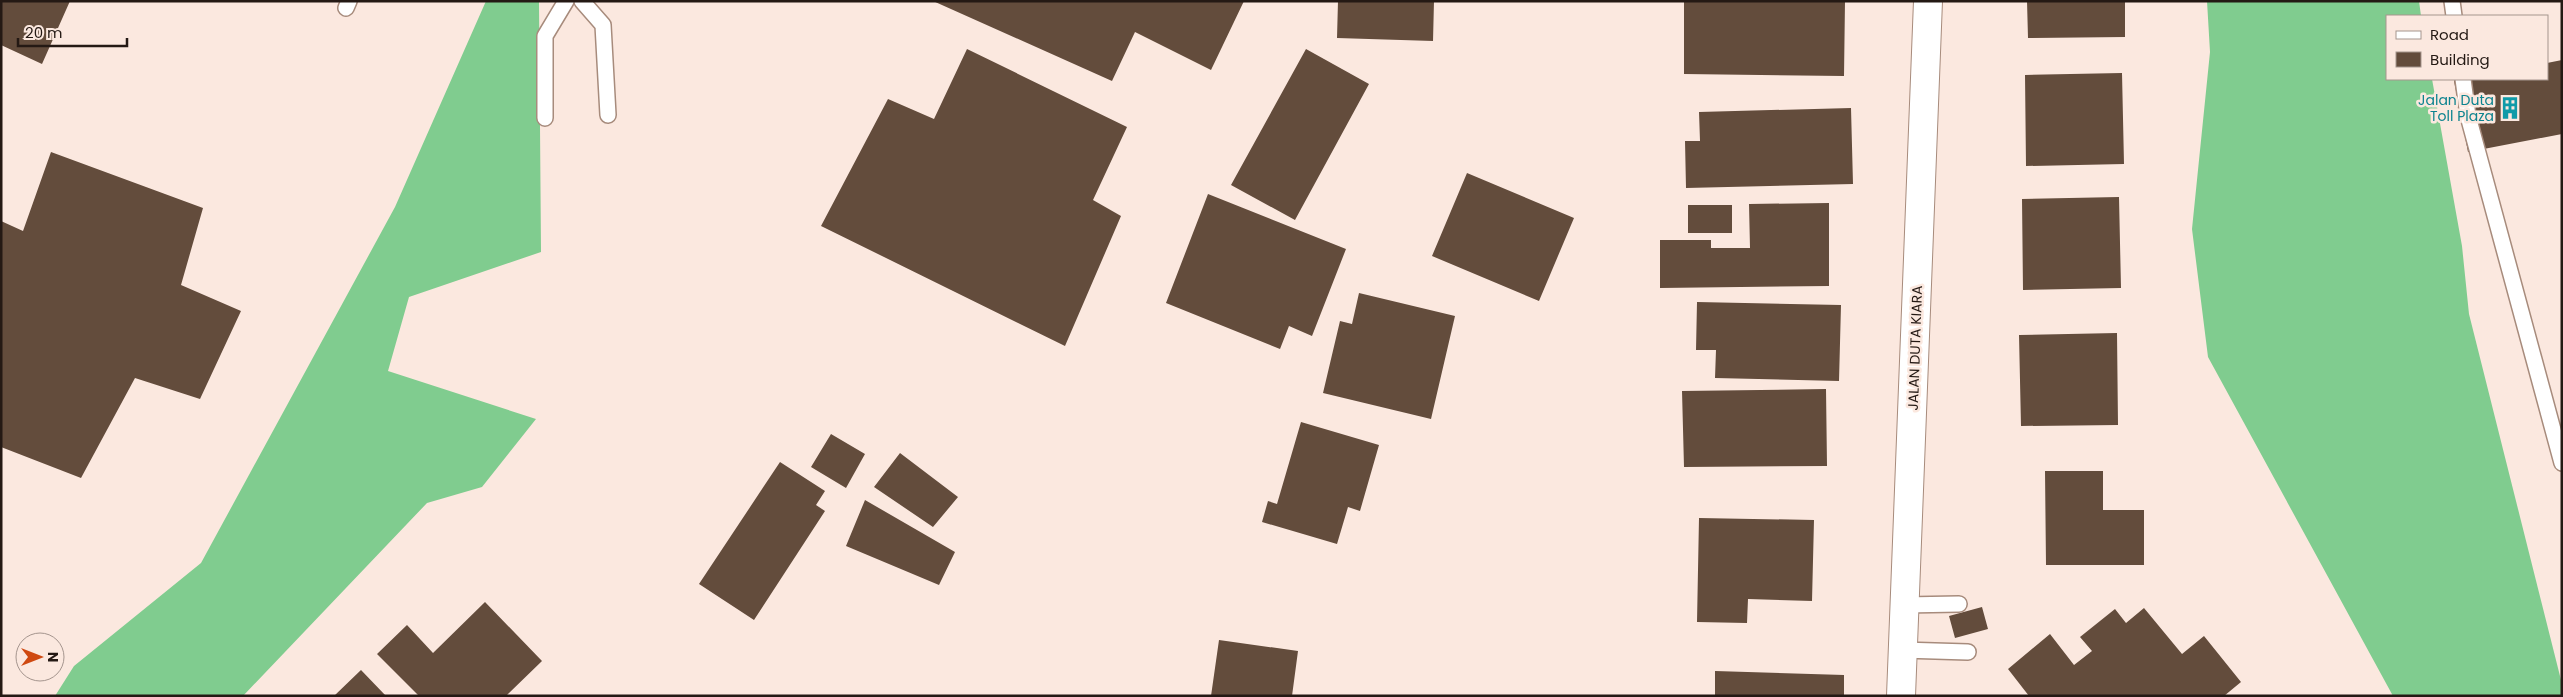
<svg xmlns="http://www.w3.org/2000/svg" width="2563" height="697" viewBox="0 0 2563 697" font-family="Poppins,sans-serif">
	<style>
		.forest { fill: #80cc8f }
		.building { fill: #634c3c }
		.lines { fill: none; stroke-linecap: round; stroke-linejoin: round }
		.lane-casing { stroke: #a78b7c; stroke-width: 18 }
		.secondary-casing { stroke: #a78b7c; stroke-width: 30 }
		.lane { stroke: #fff; stroke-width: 15 }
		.secondary { stroke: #fff; stroke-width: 28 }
		.labels { text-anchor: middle; stroke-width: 5; stroke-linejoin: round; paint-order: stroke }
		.culture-label { font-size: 14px; fill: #0d838f; stroke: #fbe8df; text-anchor: end }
		.street-label { font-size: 14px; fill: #241914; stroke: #fbe8df }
	</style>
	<rect width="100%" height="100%" fill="#fbe8df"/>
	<path class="forest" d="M486,1H539L541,252L409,297L388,371L536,419L482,487L427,503L243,696H55L74,666L201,563L395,207Z
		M2207,1H2419L2421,16H2387V79H2432L2462,246L2469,314L2562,684V696H2393L2208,357L2192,229L2210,52Z"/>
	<path class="building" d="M1,1H70L42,64L1,45Z
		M933,1H1244L1211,70L1135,32L1112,81Z
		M1338,1H1434L1433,41L1337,38Z
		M1684,1H1845L1844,76L1684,74Z
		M2027,1H2125V37L2028,38Z
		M967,49L1127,127L1093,200L1121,216L1065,346L821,226L888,99L934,119Z
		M1306,49L1369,84L1295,220L1231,185Z
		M2562,60V134L2468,152L2454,81L2466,79H2547V63Z
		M2122,73L2124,164L2026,166L2025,75Z
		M1851,108L1853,184L1686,188L1685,141H1700L1699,112Z
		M51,152L203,208L181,285L241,311L200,399L135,378L81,478L1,447V221L23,231Z
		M1467,173L1574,218L1539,301L1432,256Z
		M1208,194L1346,249L1312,336L1289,326L1280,349L1166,303Z
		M2119,197L2121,288L2023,290L2022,199Z
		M1829,203V286L1660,288V240H1711V248H1750L1749,204Z
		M1688,205H1732V233H1688Z
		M1359,293L1455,316L1431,419L1323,393L1340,321L1352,324Z
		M1697,302L1841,305L1839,381L1715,378L1716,350H1696Z
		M2117,333L2118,425L2021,426L2019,335Z
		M1826,389L1827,466L1684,467L1682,391Z
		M1301,422L1379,445L1360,511L1348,507L1337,544L1262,522L1268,501L1277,504Z
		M831,434L865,454L846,488L811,467Z
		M900,453L958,497L933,527L874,487Z
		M780,462L825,491L816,505L825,511L754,620L699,584Z
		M2045,471H2103V510H2144V565H2046Z
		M865,500L955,552L939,585L846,546Z
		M1699,518L1814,520L1812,601L1748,599L1747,623L1697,622Z
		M485,602L542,661L506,696H419L377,654L407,625L433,653Z
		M1982,607L1988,629L1955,638L1949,616Z
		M2144,608L2182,654L2204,636L2241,682L2224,696H2029L2008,669L2050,634L2074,665L2092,651L2080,637L2115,609L2126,623Z
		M1219,640L1298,651L1292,696H1211Z
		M361,670L386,696H334Z
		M1715,671L1844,675V696H1715Z"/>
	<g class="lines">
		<defs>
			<path id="lane" d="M582,1L603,25L608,115
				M2452,1L2454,16
				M346,8L349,1
				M2463,79L2468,116L2562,463
				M545,118V36L566,1
				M1904,605L1959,604
				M1902,650L1968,652"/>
			<path id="secondary" d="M1901,696L1928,1"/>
		</defs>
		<use href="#lane" class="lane-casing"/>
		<use href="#secondary" class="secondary-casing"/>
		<use href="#lane" class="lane"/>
		<use href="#secondary" class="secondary"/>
	</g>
	<defs>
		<symbol id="building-bare" viewBox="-9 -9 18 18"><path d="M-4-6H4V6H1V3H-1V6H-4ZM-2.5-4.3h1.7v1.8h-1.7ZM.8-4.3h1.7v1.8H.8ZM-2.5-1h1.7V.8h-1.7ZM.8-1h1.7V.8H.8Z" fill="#0f9aa8" stroke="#fbe8df" stroke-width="2.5" paint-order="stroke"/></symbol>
	</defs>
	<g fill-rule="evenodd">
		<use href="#building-bare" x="2494" y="92" width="32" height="32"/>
	</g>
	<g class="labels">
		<g class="culture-label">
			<text x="2494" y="105">Jalan Duta<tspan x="2494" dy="16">Toll Plaza</tspan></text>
		</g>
		<g class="street-label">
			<text transform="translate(1915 348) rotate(-88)" y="5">JALAN DUTA KIARA</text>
		</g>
	</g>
	<rect width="2563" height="697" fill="none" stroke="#241914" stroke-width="5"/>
	<rect x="2386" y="15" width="162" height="65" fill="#fbe8df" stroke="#a5958e"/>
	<rect x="2396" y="31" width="25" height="8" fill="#ffffff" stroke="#a5958e"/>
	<text x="2430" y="40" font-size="15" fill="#241914">Road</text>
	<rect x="2396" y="52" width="25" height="15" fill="#634c3c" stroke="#a5958e"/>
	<text x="2430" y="65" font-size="15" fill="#241914">Building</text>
	<g transform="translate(40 657) rotate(90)"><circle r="24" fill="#fbe8df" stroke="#a5958e"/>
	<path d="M0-4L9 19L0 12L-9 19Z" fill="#cf4911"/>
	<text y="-8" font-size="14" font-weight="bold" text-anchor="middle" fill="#241914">N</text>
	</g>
	<path d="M18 38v8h109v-8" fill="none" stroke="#241914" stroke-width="2.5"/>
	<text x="25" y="38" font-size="15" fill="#241914" stroke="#fbe8df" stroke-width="4" paint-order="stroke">20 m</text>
</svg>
